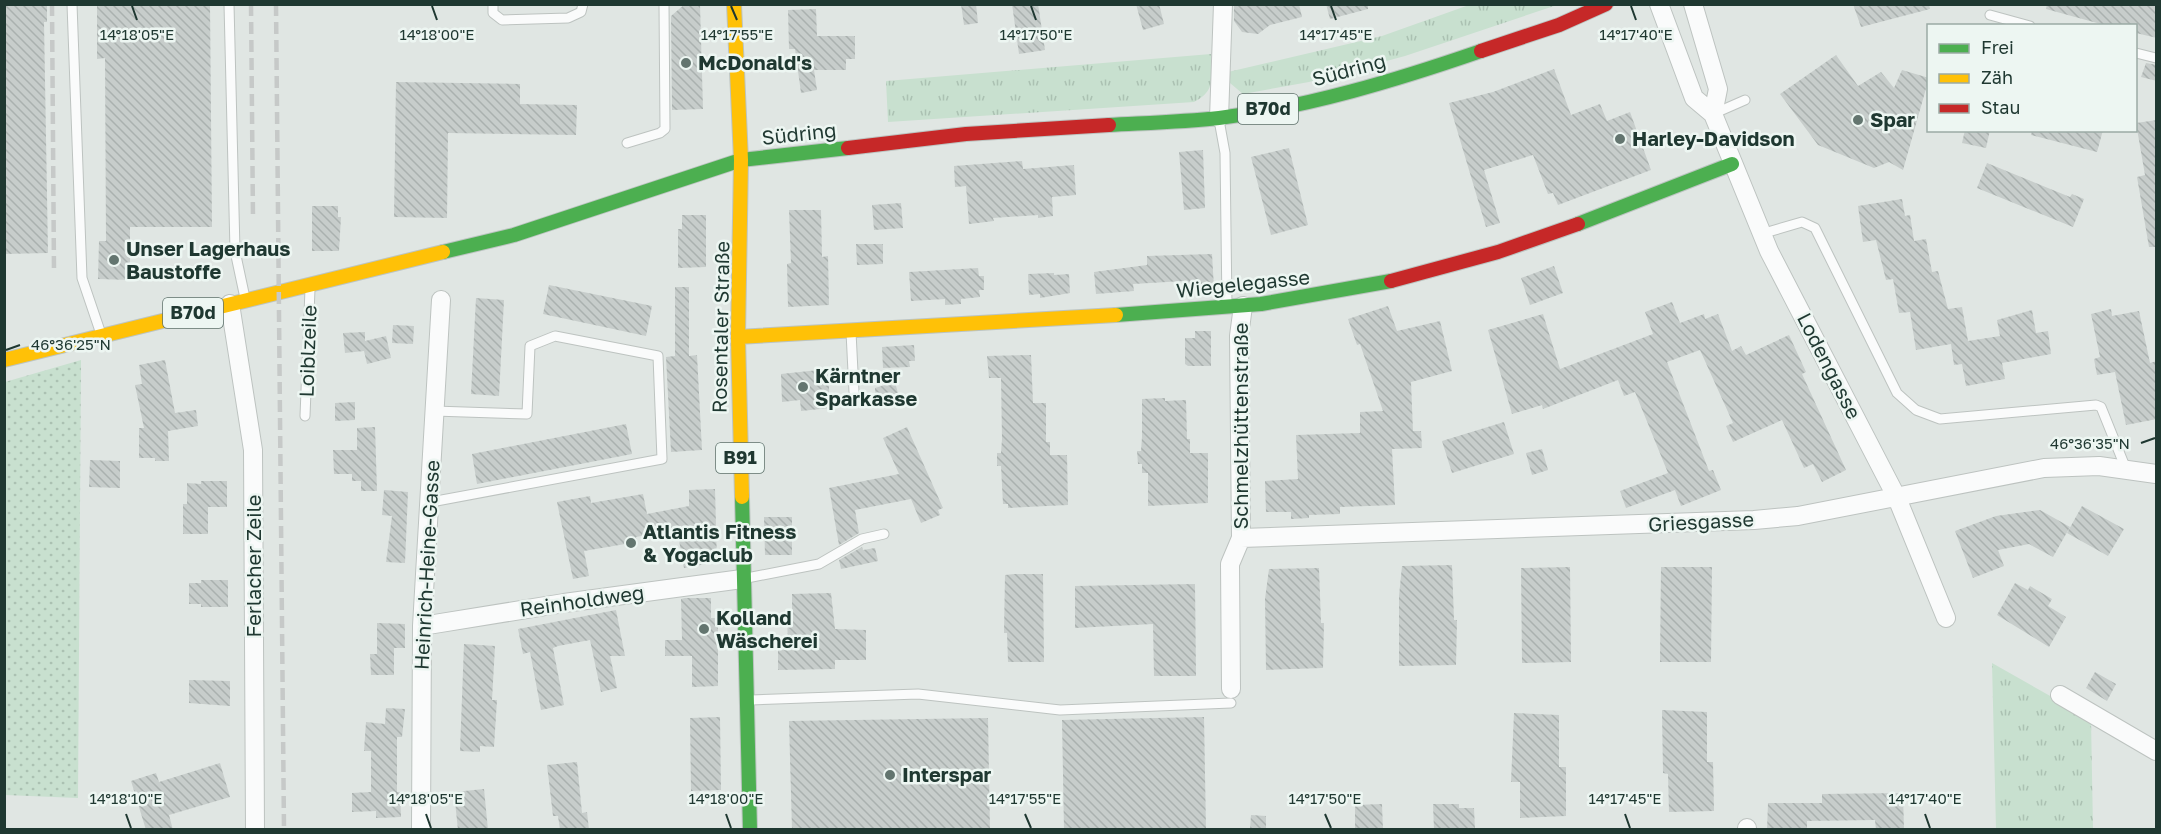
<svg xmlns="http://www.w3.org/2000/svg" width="2161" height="834" viewBox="0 0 2161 834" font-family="'Golos Text',sans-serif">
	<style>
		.grass { fill: url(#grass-tufts) }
		.garden { fill: url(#garden-dots) }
		.building { fill: url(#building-back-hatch) }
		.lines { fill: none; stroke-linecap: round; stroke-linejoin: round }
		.lane-casing { stroke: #bdc3c0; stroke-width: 11 }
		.street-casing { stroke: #bdc3c0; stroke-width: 20 }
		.fast-casing { stroke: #bcc4c1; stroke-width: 16 }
		.slow-casing { stroke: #bcc4c1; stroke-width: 16 }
		.jam-casing { stroke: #bcc4c1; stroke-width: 16 }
		.lane { stroke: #fafbfb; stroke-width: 9 }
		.street { stroke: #fafbfb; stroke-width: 18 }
		.fast { stroke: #4caf50; stroke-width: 14 }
		.slow { stroke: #ffc107; stroke-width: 14 }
		.jam { stroke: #c62828; stroke-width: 14 }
		.rail { stroke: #c6c9c8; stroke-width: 4.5; stroke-dasharray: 12 6; stroke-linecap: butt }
		.ticks { fill: none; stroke: #1f3831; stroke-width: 2 }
		.poi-dot { fill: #63756f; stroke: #edf6f2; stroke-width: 2 }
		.labels { text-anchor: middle; stroke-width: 5; stroke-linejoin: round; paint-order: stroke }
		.shield { fill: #edf6f2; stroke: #5d716b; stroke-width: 1.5 }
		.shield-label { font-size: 18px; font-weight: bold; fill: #1f3831 }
		.poi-label { font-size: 20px; font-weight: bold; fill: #1f3831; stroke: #edf6f2; text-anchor: start }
		.street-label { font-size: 20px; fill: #1f3831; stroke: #edf6f2 }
		.ticks-label { font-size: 15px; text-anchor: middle; fill: #1f3831; stroke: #edf6f2; stroke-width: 5; stroke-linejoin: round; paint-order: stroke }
	</style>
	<defs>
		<pattern id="grass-tufts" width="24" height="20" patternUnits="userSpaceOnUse" patternTransform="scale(1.5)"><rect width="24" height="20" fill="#c8e0cf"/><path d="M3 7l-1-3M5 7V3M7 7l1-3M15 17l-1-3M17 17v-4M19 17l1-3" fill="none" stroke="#abc1b2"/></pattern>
		<pattern id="garden-dots" width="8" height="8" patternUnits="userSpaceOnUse" patternTransform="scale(1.5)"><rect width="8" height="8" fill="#c8e0cf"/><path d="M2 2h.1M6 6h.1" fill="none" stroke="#abc1b2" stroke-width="1.8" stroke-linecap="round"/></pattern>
		<pattern id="building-back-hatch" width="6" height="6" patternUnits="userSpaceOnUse" patternTransform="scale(1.5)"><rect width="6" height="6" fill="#c7cdcb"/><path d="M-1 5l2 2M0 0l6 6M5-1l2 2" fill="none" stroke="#aab1af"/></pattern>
	</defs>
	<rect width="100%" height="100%" fill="#e0e6e3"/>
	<path class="grass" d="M1469,5H1557L1405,56L1309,82L1243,94L1230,83L1228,72L1382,36Z
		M1211,54C1211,77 1217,90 1194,102L888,122L886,81Z
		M1992,663L2091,719L2093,829H1996Z"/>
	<path class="garden" d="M81,360L78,798L5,795V382Z"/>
	<path class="building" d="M4,4H47V22H44L48,253L4,254Z
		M97,4H210L212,227H130V280L98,279L99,241H106L105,58L97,59Z
		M685,4H700L703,109L672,110L671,16Z
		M961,4H976L978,23L964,25Z
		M1012,4H1038L1045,50L1019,54Z
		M1136,4H1159L1164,24L1143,30Z
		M1234,4H1299L1302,17L1270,25L1258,34L1242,32L1234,21Z
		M1326,4H1368V9L1330,19Z
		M1853,4H1929L1930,9L1861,27Z
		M2047,4H2157V38L2136,33V26H2108L2046,9Z
		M816,9L817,36H855V59H846V70H814L817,90L801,93L795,49H789L788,10Z
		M1836,55L1858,86L1881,72L1894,88L1902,70L1929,78L1903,170L1889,162L1874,168L1818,145L1780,94Z
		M2146,63L2157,65V81L2141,77Z
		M1554,69L1571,115L1600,104L1607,121L1630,112L1651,170L1558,205L1553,193L1548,194L1533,155L1484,170L1500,223L1486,227L1449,103L1493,92Z
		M396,82L520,84V104L577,105L576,135L448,133L447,218L394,217Z
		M2157,120V247H2149L2137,177L2145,175L2136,123Z
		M1965,130H1990L1986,148L1962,143Z
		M2032,130H2103L2097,152L2031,135Z
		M1289,148L1308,225L1271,235L1251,157Z
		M1203,150L1205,208L1184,210L1179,152Z
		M1022,161L1023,169L1074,165L1076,195L1052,197L1053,216L1038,218V215L993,218L994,221L969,224L966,186L955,187L954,166Z
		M1987,163L2070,197L2072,194L2084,199L2073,227L1977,188Z
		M1902,199L1905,216L1910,215L1914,241L1926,239L1932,272L1938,271L1948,309L1962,307L1968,341L2000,336L1997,320L2032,310L2036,333L2048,331L2051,354L2002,363L2005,379L1966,386L1962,364L1954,365L1951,344L1916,350L1910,312L1899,313L1893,279L1886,280L1876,240L1863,242L1858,206Z
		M901,203L903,228L874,230L872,205Z
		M312,206H338V217H341L339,251H312Z
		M789,210H821L822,257L828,256L829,305L788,307L787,264L791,263Z
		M682,215H706V267L678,268V229H682Z
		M856,244H883V264L857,265Z
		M1212,254L1214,288L1185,290L1184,281L1133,284L1134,291L1096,294L1094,272L1147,265V256Z
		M1554,266L1563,293L1530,305L1521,278Z
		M978,268L979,276H984V290H979L980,297L961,299V304L945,305V299L911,301L909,272Z
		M1054,273V275L1069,274L1070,293L1040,298V294L1029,295L1028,274Z
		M549,285L652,306L646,336L543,314Z
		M675,287H689V356L697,355L702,450L671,452L666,357L675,356Z
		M476,298L504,300L499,396L471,394Z
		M1672,302L1680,323L1704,314L1705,319L1718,314L1732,351L1741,346L1746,355L1789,335L1806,372L1802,374L1846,470L1822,482L1813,464L1804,468L1782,420L1733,442L1726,426L1733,423L1700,350L1667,362L1709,471L1713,470L1721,490L1681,506L1675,490L1626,508L1620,491L1668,473L1635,392L1624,396L1618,380L1543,409L1542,405L1512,414L1488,330L1543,314L1560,369L1653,334L1645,312Z
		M1388,306L1397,331L1440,321L1452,371L1411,382L1413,431H1421L1422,448L1392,449L1395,505L1340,507V514L1309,515V518L1291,519V512H1266L1265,481L1298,479L1296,435L1360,433V412L1383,411L1360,344L1357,345L1348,319Z
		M2111,309L2112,316L2139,311L2150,363L2157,361V419L2126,425L2115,372L2097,375L2094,359L2100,357L2091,314Z
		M393,325L414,326L413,344L392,343Z
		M1195,331H1211V366H1188L1185,364V338H1195Z
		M365,332V341L386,336L391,358L367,364L364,351L345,353L343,333Z
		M914,345L915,361H909L910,367L883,368L882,347Z
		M1031,355L1033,403H1046V442H1050V455H1067L1068,505L1008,508V504H1003L1001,466H997V453H1001L1002,439L1001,378H989L987,356Z
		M165,360L175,413L196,410L198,426L168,431L169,461H155V458H139V428H144L135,385L142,384L139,365Z
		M828,369L830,408L801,411L800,400L782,402L781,374Z
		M895,382L900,401L876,407L875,388Z
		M1165,398V401L1186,400L1187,439H1190V453H1208V503L1148,506V473H1142V464H1138L1137,451H1141L1142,437V399Z
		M355,402V420L335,421V403Z
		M1504,422L1514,454L1452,473L1442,441Z
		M626,424L632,454L477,484L472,454Z
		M375,427L377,491H361V481H352V474H334L333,450H357V428Z
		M907,427L943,508L938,510L940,515L921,523L911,499L855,510L859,533L839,545L829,488L899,474L883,438Z
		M1542,449L1548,470L1532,475L1526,453Z
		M90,460L120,461V488L89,487Z
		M201,481H227V507H208V534H183V504H187V483L201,484Z
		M715,489L717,562L684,568L677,529L636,537L637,542L584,551L589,576L573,579L557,502L590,496L591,503L643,494L647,514L689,506V490Z
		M384,490L408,492L405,563L386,562L392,516L382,515Z
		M2082,506L2124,529L2108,556L2067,533Z
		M2040,510L2070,527L2053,557L2029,544L1998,550L2004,566L1973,578L1955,531L1996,516Z
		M764,517H792V555H765Z
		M862,547L863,550L875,548L878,561L841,569L839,560Z
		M1452,565L1454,620H1457L1456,665L1399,666V596L1402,566Z
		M1570,567L1571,662L1522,663L1521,568Z
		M1661,567H1712L1711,662H1660Z
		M1319,568L1321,623H1324L1323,668L1266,670L1265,599L1269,569Z
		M1014,574H1043L1044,662H1008L1007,633H1004L1005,575Z
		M201,580H228V607H201V604H189V583H201Z
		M2015,583L2028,590L2030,586L2052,599L2048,606L2066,617L2049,647L1997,615Z
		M1195,584L1196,676H1154L1153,624L1075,628V586Z
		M831,593L835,629L866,630V660H835V669L778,670V644H788L787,617H792V594Z
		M685,598H711V618H718V686L692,687V656H665V640H682L681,599Z
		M616,610L625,656H610L617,688L601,692L590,640L558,646L553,648L564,705L541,710L530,652L523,654L518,629Z
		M377,623L405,624V648H394V675H371L370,654H377Z
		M464,644L495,646L492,700H497L494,747L480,746V752L460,751Z
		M2095,672L2116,684L2107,701L2086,688Z
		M189,680L230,681V706L189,703Z
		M386,708L405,709L402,737H397V792H400L401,817L376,818V811L352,812V793L371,792V751H364L366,722L385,724Z
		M1662,710L1707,712V762H1713L1714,811L1669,812L1668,774L1663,773Z
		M1514,713L1559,715V767H1566V816L1520,818V782H1511Z
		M720,717L721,790L691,791L690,718Z
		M1204,717L1206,830H1064L1062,720Z
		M988,718L990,830H792L789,721Z
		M577,762L582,813L587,812L589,830H560L558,816H553L547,765Z
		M220,763L230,797L169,815L173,830H146L131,781L156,773L159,782Z
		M484,789L488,830H458L454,792Z
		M1903,793L1904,830H1876L1875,820L1807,821V830H1767L1768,803H1822V794Z
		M1382,804L1383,830H1355V805Z
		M1433,804H1459V808H1474L1475,830H1434Z
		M1251,815L1266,816V829H1250Z"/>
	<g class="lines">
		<defs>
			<path id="lane" d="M72,4L82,278L101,334
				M229,4L235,251L245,298
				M493,4V13L502,20L568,18L581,12L583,4
				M1990,15L2030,26
				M2136,53L2156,58
				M1713,114L1745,100
				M1219,120L1225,153L1227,307
				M627,143L660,133L665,129L664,4
				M1761,234L1802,222L1815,228L1897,393L1916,410L1940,419L2096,405L2101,407L2126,469
				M851,332L854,392
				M305,416L310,289
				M431,502L662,459L658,356L555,336L530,346L527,414L434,411
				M747,578L819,564L862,539L884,534
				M751,700L918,694L1060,710L1231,703"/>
			<path id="street" d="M1659,4L1694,98L1713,114L1769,251L1897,498L1946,618
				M1693,4L1718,89L1713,114
				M1219,118L1223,4
				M230,304L253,450L255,830
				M1241,538L1754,520L1798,516L2044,468L2099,466L2156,474
				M422,626L564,603L742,579
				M1231,689L1230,564L1241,538L1239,336L1243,306
				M2060,695L2156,751
				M1747,828V830
				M421,830L422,626L441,300"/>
			<path id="fast" d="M1109,125C1145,123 1182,122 1219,118C1308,107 1397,80 1481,51
				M1578,224L1732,164
				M443,252L514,235L741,160L848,148
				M1116,315L1261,304L1391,281
				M742,497L750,830"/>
			<path id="slow" d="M734,4L741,160L738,337L742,497
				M738,337L1116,315
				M4,360L443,252"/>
			<path id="jam" d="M1481,51L1559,25L1606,4
				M848,148L966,134L1109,125
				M1391,281L1498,252L1578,224"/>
		</defs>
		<use href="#lane" class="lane-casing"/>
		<use href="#street" class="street-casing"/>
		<use href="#fast" class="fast-casing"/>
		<use href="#slow" class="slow-casing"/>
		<use href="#jam" class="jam-casing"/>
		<use href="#lane" class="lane"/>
		<use href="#street" class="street"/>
		<use href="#fast" class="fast"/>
		<use href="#slow" class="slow"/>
		<use href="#jam" class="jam"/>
		<path class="rail" d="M52,4L54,272
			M251,4L253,220
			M276,4L284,830"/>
	</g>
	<path class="ticks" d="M132,6L137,20M432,6L437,20M731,6L737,20M1031,6L1036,20M1331,6L1336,20M1631,6L1636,20M6,350L20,345M2141,443L2155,438M126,814L131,828M426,814L431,828M726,814L731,828M1025,814L1031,828M1325,814L1331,828M1625,814L1630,828M1925,814L1930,828"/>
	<g class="poi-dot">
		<circle cx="686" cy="63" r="6"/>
		<circle cx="1858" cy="120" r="6"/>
		<circle cx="1620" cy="139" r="6"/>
		<circle cx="114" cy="260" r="6"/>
		<circle cx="803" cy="387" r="6"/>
		<circle cx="631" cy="543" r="6"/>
		<circle cx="704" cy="629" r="6"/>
		<circle cx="890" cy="775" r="6"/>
	</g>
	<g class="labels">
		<g class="shield">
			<rect x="1238" y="94" width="60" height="30" rx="4.5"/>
			<rect x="163" y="298" width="60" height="30" rx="4.5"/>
			<rect x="716" y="443" width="48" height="30" rx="4.5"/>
		</g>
		<g class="shield-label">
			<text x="1268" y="115">B70d</text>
			<text x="193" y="319">B70d</text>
			<text x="740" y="464">B91</text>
		</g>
		<g class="poi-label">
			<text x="698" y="70">McDonald's</text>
			<text x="1870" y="127">Spar</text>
			<text x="1632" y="146">Harley-Davidson</text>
			<text x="126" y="256">Unser Lagerhaus<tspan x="126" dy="23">Baustoffe</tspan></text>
			<text x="815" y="383">Kärntner<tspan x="815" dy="23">Sparkasse</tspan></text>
			<text x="643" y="539">Atlantis Fitness<tspan x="643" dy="23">&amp; Yogaclub</tspan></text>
			<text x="716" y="625">Kolland<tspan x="716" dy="23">Wäscherei</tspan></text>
			<text x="902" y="782">Interspar</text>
		</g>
		<g class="street-label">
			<text transform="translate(1349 70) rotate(-15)" y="7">Südring</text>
			<text transform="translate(799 134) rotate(-6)" y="7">Südring</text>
			<text transform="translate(1243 284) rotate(-6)" y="7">Wiegelegasse</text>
			<text transform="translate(721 327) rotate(-89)" y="7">Rosentaler Straße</text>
			<text transform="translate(308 351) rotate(-88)" y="7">Loiblzeile</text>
			<text transform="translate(1829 366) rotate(63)" y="7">Lodengasse</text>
			<text transform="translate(1241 426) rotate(-90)" y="7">Schmelzhüttenstraße</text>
			<text transform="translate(1701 522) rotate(-3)" y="7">Griesgasse</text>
			<text transform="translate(427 565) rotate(-87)" y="7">Heinrich-Heine-Gasse</text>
			<text transform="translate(254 566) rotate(-90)" y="7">Ferlacher Zeile</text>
			<text transform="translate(582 601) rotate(-8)" y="7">Reinholdweg</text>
		</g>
	</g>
	<g class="ticks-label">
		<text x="137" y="40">14°18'05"E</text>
		<text x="437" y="40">14°18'00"E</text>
		<text x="737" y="40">14°17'55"E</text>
		<text x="1036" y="40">14°17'50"E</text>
		<text x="1336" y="40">14°17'45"E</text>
		<text x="1636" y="40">14°17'40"E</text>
		<text x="71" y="350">46°36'25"N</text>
		<text x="2090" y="449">46°36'35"N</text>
		<text x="126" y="804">14°18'10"E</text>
		<text x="426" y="804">14°18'05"E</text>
		<text x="726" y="804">14°18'00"E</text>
		<text x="1025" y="804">14°17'55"E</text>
		<text x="1325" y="804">14°17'50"E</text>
		<text x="1625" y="804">14°17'45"E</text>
		<text x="1925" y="804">14°17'40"E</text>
	</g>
	<rect width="2161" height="834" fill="none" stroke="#1f3831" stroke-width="12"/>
	<rect x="1927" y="24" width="210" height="108" fill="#edf6f2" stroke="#9baaa5" stroke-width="1.5"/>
	<rect x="1939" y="44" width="30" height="9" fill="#4caf50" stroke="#9baaa5" stroke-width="1.5"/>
	<text x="1981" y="54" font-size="18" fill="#1f3831">Frei</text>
	<rect x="1939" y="74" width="30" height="9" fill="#ffc107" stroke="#9baaa5" stroke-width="1.5"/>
	<text x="1981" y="84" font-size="18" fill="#1f3831">Zäh</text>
	<rect x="1939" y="104" width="30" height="9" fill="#c62828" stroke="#9baaa5" stroke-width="1.5"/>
	<text x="1981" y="114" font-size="18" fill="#1f3831">Stau</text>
</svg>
